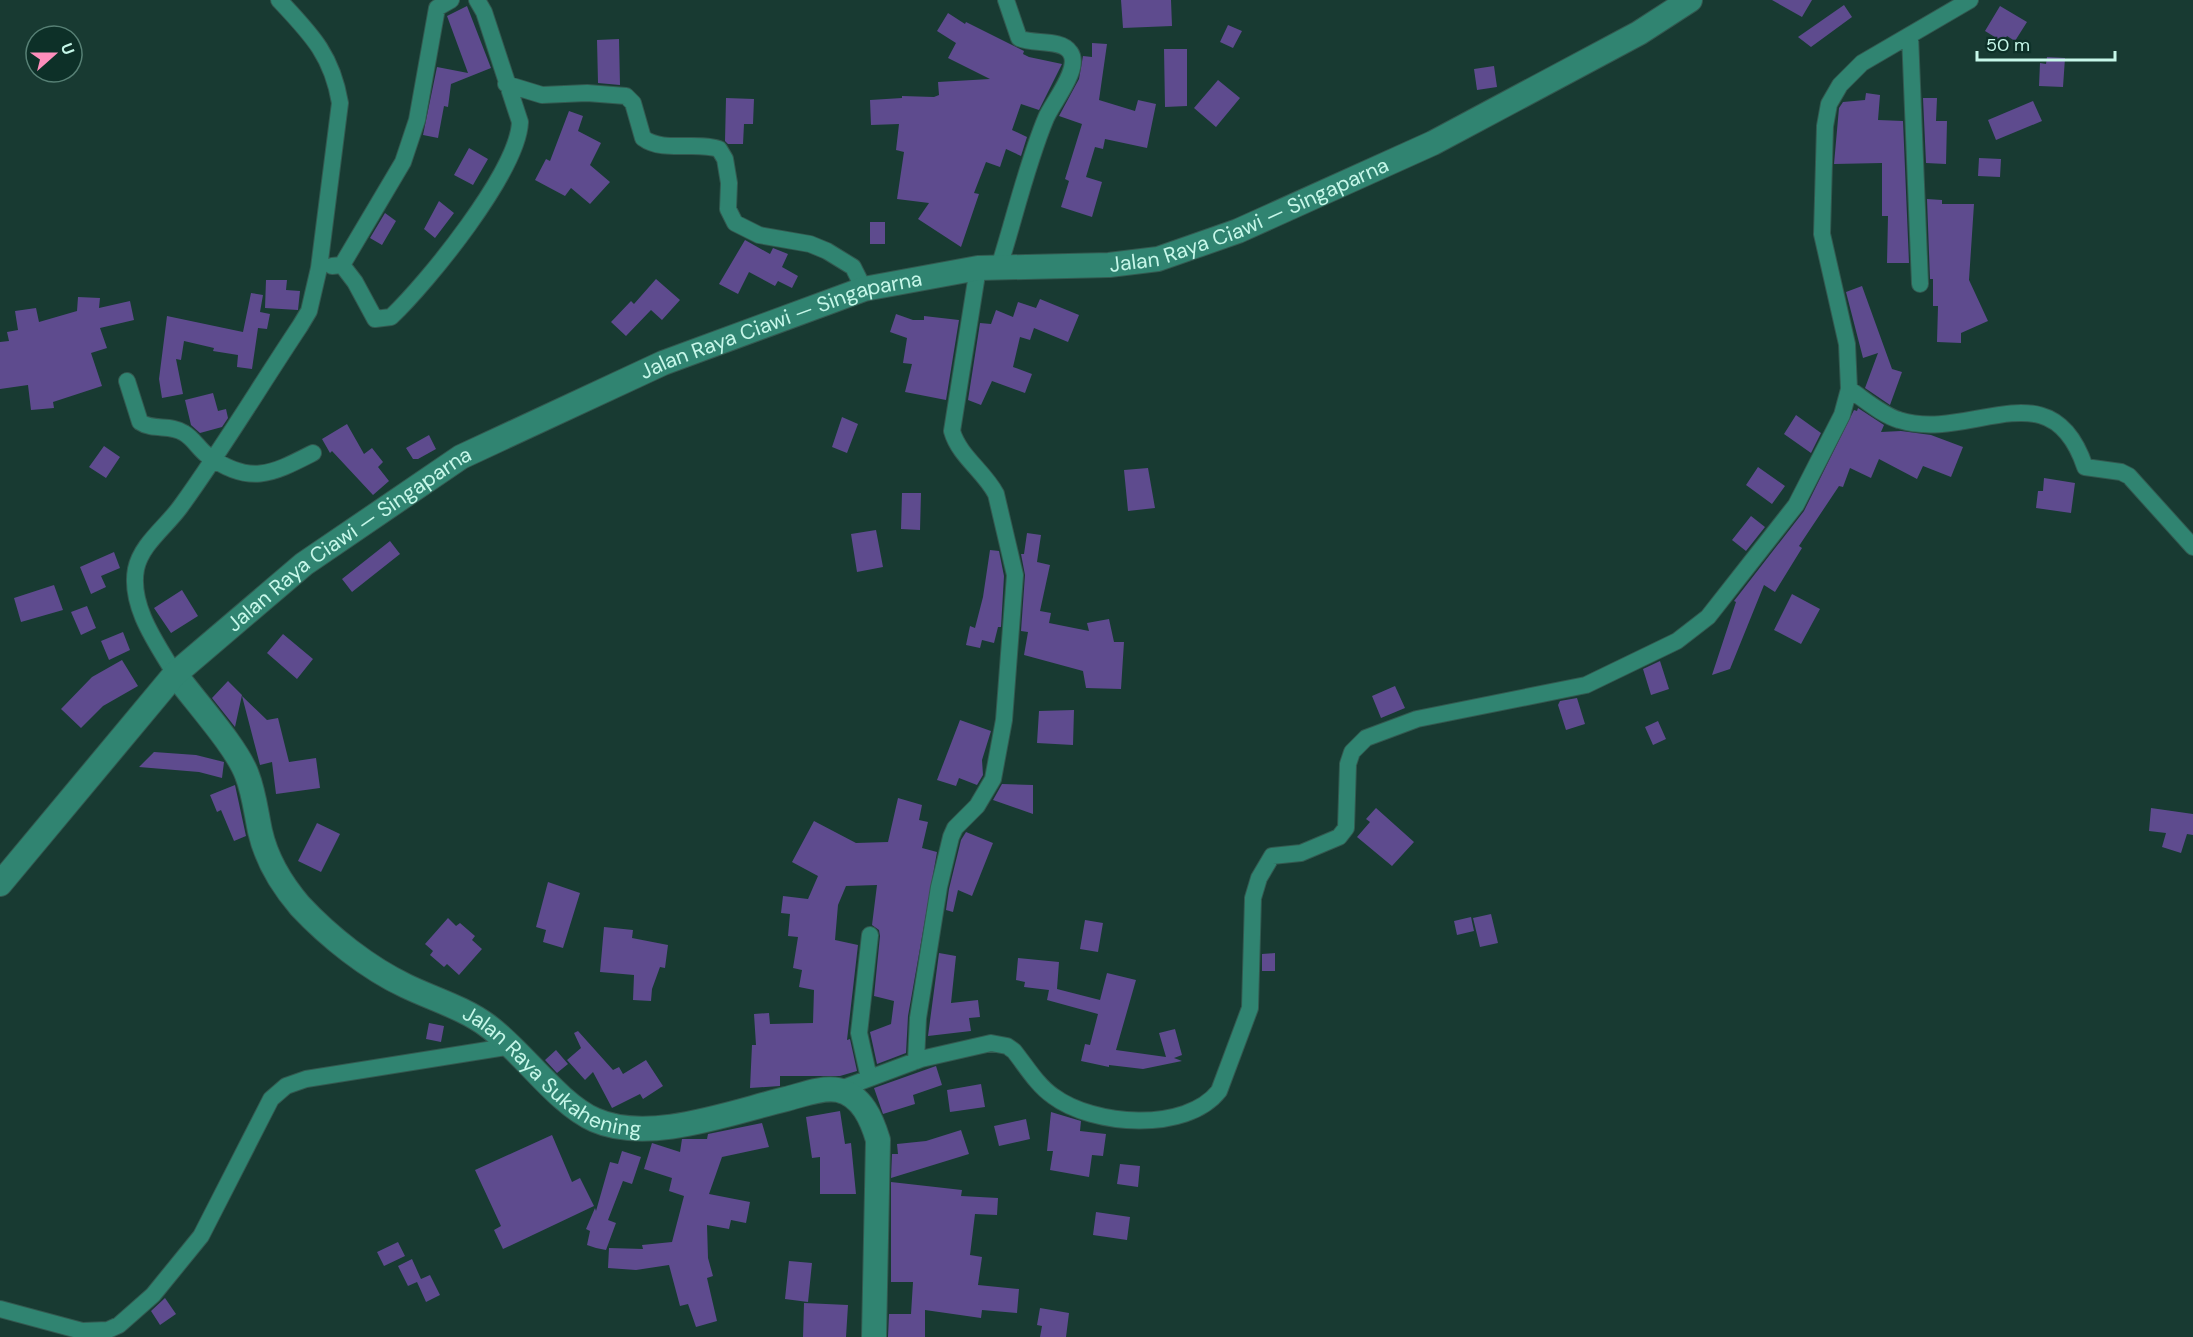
<svg xmlns="http://www.w3.org/2000/svg" width="2193" height="1337" viewBox="0 0 2193 1337" font-family="'DM Sans',sans-serif">
	<style>
		.building { fill: #5e4b8e }
		.lines { fill: none; stroke-linecap: round; stroke-linejoin: round }
		.minor-casing { stroke: #335950; stroke-width: 18 }
		.secondary-casing { stroke: #335950; stroke-width: 26 }
		.minor { stroke: #308471; stroke-width: 16 }
		.secondary { stroke: #308471; stroke-width: 24 }
		.labels { text-anchor: middle; stroke-width: 5; stroke-linejoin: round; paint-order: stroke }
		.street-label { font-size: 21px; fill: #c6f7e9; stroke: #0d3028 }
	</style>
	<rect width="100%" height="100%" fill="#183a32"/>
	<path class="building" d="M1121,0H1171L1172,26L1123,28Z
		M1772,0H1812L1802,17Z
		M1844,5L1852,17L1811,47L1798,37Z
		M467,6L491,68L451,84L448,107L444,106L438,138L423,135L437,67L468,73L447,16Z
		M2000,6L2027,22L2015,41L2007,36L2003,42L1985,31Z
		M948,13L965,24L966,22L1024,51L1023,54L1029,57L1062,64L1039,110L1021,104L1012,130L1027,137L1021,156L1006,149L1000,167L986,162L974,193L979,194L961,247L918,219L929,203L897,199L904,152L896,150L899,124L871,125L870,100L902,98V96L934,97L939,95L938,82L990,79L948,58L956,43L937,31Z
		M1228,25L1242,31L1233,48L1220,42Z
		M619,39L620,85L598,83L597,40Z
		M1092,43L1107,44L1099,100L1135,111L1138,100L1156,104L1147,148L1105,139L1103,149L1095,147L1086,177L1102,182L1092,217L1061,207L1069,181L1065,179L1082,124L1059,116L1079,79L1083,56L1092,57Z
		M1164,49H1187V106L1165,107Z
		M2047,57L2065,58L2063,87L2039,86L2040,63L2046,64Z
		M1494,66L1497,87L1477,90L1474,69Z
		M1218,80L1240,98L1216,127L1194,108Z
		M1866,93L1880,95L1878,120L1903,121L1909,263H1887L1888,216H1882V163L1834,164L1839,108L1843,102L1865,100Z
		M726,98L754,99L753,124H744L743,144H728L725,141Z
		M1923,98H1937L1936,121H1947L1946,164L1926,163Z
		M2033,101L2042,121L1996,140L1988,120Z
		M569,111L583,116L578,131L601,143L590,165L610,182L590,204L571,188L565,196L535,180L546,159L550,161Z
		M469,148L488,159L473,185L454,175Z
		M1979,158L2001,159L2000,177L1978,176Z
		M1927,199L1942,200V204H1974L1969,280L1988,321L1961,333V343L1937,342L1938,306H1933V279H1930Z
		M439,201L454,213L435,238L424,229Z
		M385,213L396,221L382,245L370,238Z
		M870,222H885V244H870Z
		M745,240L770,254L773,248L788,254L782,267L798,276L792,288L778,281L775,286L749,272L738,294L719,284Z
		M656,279L680,300L662,320L651,310L626,336L611,322L631,301L634,304Z
		M266,280H287L286,290L300,291L298,310L265,308Z
		M1862,286L1892,369L1902,372L1890,405L1865,388L1878,353L1863,358L1846,292Z
		M251,293L263,295L260,312L270,314L267,329L258,328L252,369L237,367L238,355L213,351L214,348L184,341L181,360L176,359L183,394L162,398L159,379L167,316L243,332Z
		M78,297L100,298L99,308L130,301L134,320L100,328L107,348L91,353L102,386L53,402L54,408L31,410L28,385L0,389V342L9,341L7,332L18,330L15,311L36,308L39,322L77,311Z
		M1040,299L1079,315L1068,342L1034,328L1030,340L1020,337L1013,367L1032,374L1025,393L992,381L981,405L968,400L980,323L991,324L996,310L1013,317L1018,302L1036,308Z
		M896,314L913,320H924V316L959,320L946,400L905,392L912,364L903,363L907,338L890,332Z
		M213,393L218,411L226,409L228,418L222,427L200,433L191,425L185,400Z
		M1858,408L1884,425L1881,432L1901,431L1931,435L1963,447L1951,477L1923,466L1917,479L1879,459L1871,478L1850,468L1843,487L1839,486L1799,546L1802,548L1775,592L1764,585L1730,669L1712,675L1736,602L1734,601L1804,511L1854,410L1857,411Z
		M1796,415L1821,433L1811,453L1784,434Z
		M842,417L858,424L847,453L832,447Z
		M347,424L364,454L372,448L383,462L378,467L389,481L373,495L332,451L330,453L322,439Z
		M429,435L436,449L418,459H413L406,448Z
		M104,446L120,457L106,478L89,467Z
		M1758,467L1785,486L1772,504L1746,485Z
		M1148,468L1155,508L1128,511L1124,470Z
		M2044,478L2075,483L2071,513L2036,508L2038,491H2043Z
		M902,493H921L920,530L901,529Z
		M1751,516L1765,527L1746,551L1732,540Z
		M876,530L883,567L857,572L851,534Z
		M1027,533L1041,535L1037,562L1050,565L1040,611L1051,613L1049,623L1089,631L1087,623L1109,619L1114,642H1124L1121,689L1086,688L1083,671L1024,655L1028,632L1021,631L1025,575L1021,554H1024Z
		M390,541L400,554L352,592L342,579Z
		M990,550L999,551L1004,576L1001,627H998L994,643L982,640L980,648L966,645L970,626L975,628L983,597Z
		M114,552L120,568L101,576L106,587L91,594L80,567Z
		M54,585L63,610L21,622L14,598Z
		M182,590L198,616L171,633L154,608Z
		M1792,594L1820,609L1801,644L1774,630Z
		M87,606L96,628L81,635L71,612Z
		M123,632L130,650L109,660L101,641Z
		M283,634L313,659L297,679L267,653Z
		M122,660L138,686L103,706L81,728L61,709L92,677Z
		M1660,661L1669,689L1651,695L1643,669Z
		M228,681L242,695L235,727L212,698Z
		M1395,686L1405,708L1381,718L1372,696Z
		M242,696L267,720L278,718L289,762L316,758L320,788L276,794L272,762L260,765Z
		M1577,698L1585,724L1566,730L1558,705L1560,701Z
		M1074,710L1073,745L1037,743L1039,711Z
		M960,720L991,731L982,760L983,775L977,785L959,778L956,786L937,780Z
		M1658,721L1666,739L1653,745L1645,727Z
		M154,752L196,755L224,762L222,778L199,772L139,767Z
		M1002,784L1033,785V814L993,800Z
		M235,785L246,836L234,841L221,810L217,812L210,795Z
		M898,798L922,805L919,820L928,822L922,848L937,852L908,1016L906,1053L877,1064L870,1032L891,1024L894,1001L874,996L880,936L879,930L872,925L877,885L846,886L838,905L835,940L858,945L847,1040L850,1039L857,1071L840,1076H780V1086L750,1088L752,1045H756L754,1014L769,1013L770,1024L813,1023L814,990L799,987L802,970L793,968L798,937L788,936L790,914L781,913L783,896L808,899L818,876L792,862L814,821L856,843L888,842Z
		M1376,808L1414,842L1392,866L1357,837L1370,822L1366,819Z
		M2151,808L2193,814V835L2187,834L2181,853L2162,847L2166,833L2149,831Z
		M317,823L340,834L321,872L298,861Z
		M966,832L993,843L972,896L958,890L953,912L946,910L949,889L961,840Z
		M548,882L580,893L563,948L543,942L546,930L536,927Z
		M1491,914L1498,943L1480,947L1473,918Z
		M1471,917L1474,931L1457,935L1454,921Z
		M448,918L456,926L460,923L475,936L472,940L482,949L459,975L447,964L444,967L430,955L433,951L425,944Z
		M1085,920L1103,923L1098,952L1080,949Z
		M604,927L633,930L632,938L668,945L665,968L660,967L652,989L651,1001L633,1000L634,975L600,972Z
		M939,953L956,956L951,1003L978,1000L980,1017L969,1018L971,1031L928,1036Z
		M1275,953V971H1262V954Z
		M1018,958L1059,962L1057,989L1100,1000L1107,973L1136,980L1116,1050L1166,1057L1159,1033L1175,1029L1182,1055L1174,1058L1182,1061L1143,1069L1109,1065V1067L1081,1061L1085,1044L1090,1045L1098,1014L1047,1000L1049,990L1024,987L1025,982L1016,980Z
		M429,1023L444,1026L441,1042L426,1039Z
		M578,1031L613,1070L619,1067L623,1074L646,1060L663,1086L643,1099L640,1094L612,1108L593,1072L585,1080L567,1060L581,1048L574,1033Z
		M556,1050L568,1064L557,1073L545,1060Z
		M936,1066L942,1085L913,1095L915,1104L883,1114L874,1088Z
		M981,1084L985,1107L950,1112L947,1090Z
		M840,1111L845,1144L851,1143L856,1194H820V1157L812,1158L806,1117Z
		M1051,1112L1081,1121L1080,1131L1106,1134L1103,1156L1092,1155L1089,1177L1050,1170L1053,1151H1047Z
		M1026,1119L1030,1139L999,1146L994,1126Z
		M762,1123L769,1147L722,1157L709,1194L750,1202L746,1223L731,1220L729,1229L707,1225L708,1258L713,1276L707,1278L717,1321L696,1327L688,1304L680,1306L669,1265L636,1270L608,1268L609,1248L643,1249L642,1245L672,1242L684,1196L669,1191L672,1178L644,1169L652,1143L680,1152L682,1139H707L708,1134Z
		M961,1130L969,1154L891,1178L892,1154H898L897,1144L926,1141Z
		M552,1135L572,1182L580,1178L594,1206L503,1249L494,1230L501,1226L475,1170Z
		M622,1151L641,1157L632,1184L623,1181L608,1220L616,1223L606,1250L596,1248L587,1245L590,1231L586,1229L595,1208L596,1211L610,1162L618,1164Z
		M1120,1164L1140,1166L1138,1187L1117,1184Z
		M891,1182L962,1190L961,1196L998,1198L997,1215L975,1214L970,1255L982,1257L978,1285L1019,1289L1017,1313L982,1310L981,1318L925,1310V1337H888L889,1314H911L913,1282H891Z
		M1096,1212L1130,1217L1127,1240L1093,1235Z
		M398,1242L405,1256L384,1266L377,1252Z
		M412,1259L421,1279L430,1275L440,1295L426,1302L417,1282L408,1286L398,1266Z
		M789,1261L812,1263L808,1302L785,1299Z
		M165,1298L176,1314L160,1325L151,1311Z
		M804,1303L848,1305L846,1337H803Z
		M1040,1308L1069,1313L1066,1337H1040L1042,1326L1037,1325Z"/>
	<g class="lines">
		<defs>
			<path id="minor" d="M1910,35L1920,284
				M506,84L542,95L587,93L626,96L633,103L643,138C663,153 696,141 719,149L725,159L729,183L728,209L735,223L759,235L810,244L827,251L853,267L864,289
				M342,265L355,282L375,319L391,317C428,282 518,171 520,122L484,12L477,0
				M332,266L342,265L403,162L417,120L437,8L451,0
				M999,267C1014,220 1027,163 1046,118C1052,103 1082,68 1070,52C1061,38 1032,45 1019,38L1006,0
				M127,381L140,422C153,431 171,424 184,433C193,438 199,449 207,455C250,486 272,474 313,453
				M1849,389C1864,399 1882,415 1899,420C1971,443 2051,365 2085,467L2121,472L2129,476L2193,547
				M175,674C157,644 129,606 136,569C141,544 167,526 181,506C223,448 260,386 300,326L309,311L319,268L340,103C332,55 311,34 279,0
				M916,1061L918,1018L939,887L951,837L955,828L977,806L993,779L1004,720L1015,575L996,494C984,471 959,456 952,431L978,268
				M869,1078L859,1033L870,935
				M838,1090L921,1059L991,1043L1007,1046L1014,1051C1026,1066 1037,1085 1053,1096C1093,1126 1186,1133 1219,1091L1250,1008L1253,898L1259,878L1272,856L1301,853L1339,837L1346,828L1348,764L1352,752L1366,738L1417,719L1586,685L1677,641L1708,617L1796,505L1842,415L1849,389L1847,344L1822,234L1825,126L1829,104L1840,85L1862,63L1970,0
				M0,1309L82,1331L108,1330L119,1325L153,1295L201,1236L271,1099L286,1086L306,1079L512,1046"/>
			<g id="secondary">
				<path id="s1" d="M175,674C194,700 237,747 247,775C254,793 256,812 260,831C266,858 282,885 300,906C329,937 368,968 406,986C433,999 464,1008 488,1026C522,1051 558,1104 595,1120C649,1144 732,1112 786,1099C802,1095 822,1087 838,1090C862,1095 872,1120 878,1140L874,1337"/>
				<path id="s2" d="M0,884L175,674L304,564L461,457L663,363L864,289L978,268L1109,265L1158,259L1238,231L1433,143L1639,33L1690,0"/>
			</g>
		</defs>
		<use href="#minor" class="minor-casing"/>
		<use href="#secondary" class="secondary-casing"/>
		<use href="#minor" class="minor"/>
		<use href="#secondary" class="secondary"/>
	</g>
	<g class="labels">
		<g class="street-label">
			<text dy="7" stroke="none"><textPath href="#s2" startOffset="1466">Jalan Raya Ciawi — Singaparna</textPath></text>
			<text dy="7" stroke="none"><textPath href="#s2" startOffset="980">Jalan Raya Ciawi — Singaparna</textPath></text>
			<text dy="7" stroke="none"><textPath href="#s2" startOffset="494">Jalan Raya Ciawi — Singaparna</textPath></text>
			<text dy="7" stroke="none"><textPath href="#s1" startOffset="574">Jalan Raya Sukahening</textPath></text>
		</g>
	</g>
	<g transform="translate(54 54) rotate(69)"><circle r="28" fill="#0d3028" stroke="#578075" stroke-width="1.5"/>
	<path d="M0-4.5L10 22L0 15L-10 22Z" fill="#fe8ebc"/>
	<text y="-9" font-size="16" font-weight="bold" text-anchor="middle" fill="#c6f7e9">U</text>
	</g>
	<path d="M1977 51v9h138v-9" fill="none" stroke="#c6f7e9" stroke-width="3"/>
	<text x="1986" y="51" font-size="18" fill="#c6f7e9" stroke="#0d3028" stroke-width="4.5" paint-order="stroke">50 m</text>
</svg>
